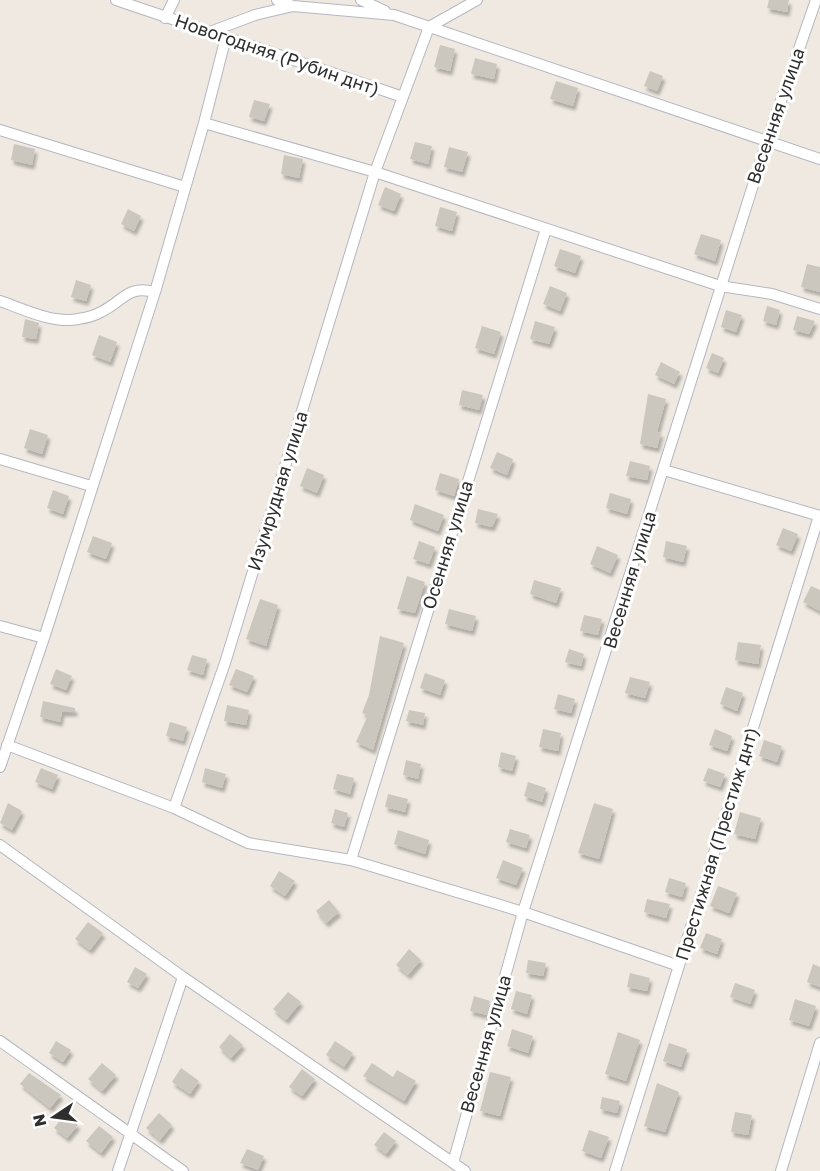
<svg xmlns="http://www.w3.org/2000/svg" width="820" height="1171" viewBox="0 0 820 1171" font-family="'Golos Text',sans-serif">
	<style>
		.building { fill: #cbc7bf; filter: url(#shadow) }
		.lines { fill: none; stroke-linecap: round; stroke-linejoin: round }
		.street-casing { stroke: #b4b7c1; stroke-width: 12 }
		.street { stroke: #fff; stroke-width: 10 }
		.labels { text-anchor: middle; stroke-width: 6; stroke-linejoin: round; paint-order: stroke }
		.street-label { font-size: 18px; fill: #2e2e2e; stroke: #fff }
	</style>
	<defs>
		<filter id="shadow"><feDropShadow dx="2.5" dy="4.5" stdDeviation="1.5" flood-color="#0004"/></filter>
	</defs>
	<rect width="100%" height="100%" fill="#efe9e1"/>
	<path class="building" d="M769,0H789L787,12L767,8Z
		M440,45L455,49L450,71L434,67Z
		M475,58L497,64L494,79L471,74Z
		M650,71L663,76L657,91L644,86Z
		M556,81L578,88L573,106L550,99Z
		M254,100L270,104L264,121L249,117Z
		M415,142L432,146L428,164L410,159Z
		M14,144L35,149L32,165L11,160Z
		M449,147L468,152L462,172L444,167Z
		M284,155L303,159L299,178L281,174Z
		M385,187L401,194L394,211L378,205Z
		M440,207L457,212L452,231L435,226Z
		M128,209L141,216L134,231L121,224Z
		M701,234L721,240L715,261L694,254Z
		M560,249L581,256L575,273L554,266Z
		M807,264L820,267V292L801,287Z
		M76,280L91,285L86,301L71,297Z
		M550,286L567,293L560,311L543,304Z
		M767,306L780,310L776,325L763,321Z
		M726,310L742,315L736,332L721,327Z
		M797,316L815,321L809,334L793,330Z
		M25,319L39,323L36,339L22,337Z
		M535,321L555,327L549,344L530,339Z
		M482,326L501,332L494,354L475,348Z
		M99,335L117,342L110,362L92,355Z
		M712,353L724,358L718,373L706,368Z
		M661,362L680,372L674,384L655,375Z
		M462,390L483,395L479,410L459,405Z
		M648,394L666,399L657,432L661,433L657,448L640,444Z
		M30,429L48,435L42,454L24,448Z
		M497,452L513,459L507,475L490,468Z
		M630,461L650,466L647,480L626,476Z
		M307,468L324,475L317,493L300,486Z
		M440,473L459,479L454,496L435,490Z
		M53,490L69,496L63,514L47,508Z
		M610,493L631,499L627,514L606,508Z
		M415,504L444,515L438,531L410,520Z
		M478,509L498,514L492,527L475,523Z
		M783,528L798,534L791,551L776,545Z
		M93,536L112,543L106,559L87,552Z
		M419,541L435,547L429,564L413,559Z
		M666,541L687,546L683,562L663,557Z
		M597,546L618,555L610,573L590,564Z
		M407,576L425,582L415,613L397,609Z
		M534,580L561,588L556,603L530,594Z
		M811,586L820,590V611L803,602Z
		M260,599L278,605L266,646L246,639Z
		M449,609L476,616L472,631L445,624Z
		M584,615L602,619L598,635L580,631Z
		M380,636L404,643L373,750L356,742L368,715L362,713L369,695Z
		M738,642L761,645L758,664L735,660Z
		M569,649L584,654L581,666L565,662Z
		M192,655L207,659L203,675L187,670Z
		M56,669L72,676L66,690L50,684Z
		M236,669L254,676L247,692L229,685Z
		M425,673L445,680L440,695L420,688Z
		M630,677L650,682L645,698L625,693Z
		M726,687L743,693L737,711L720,704Z
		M558,694L575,699L571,713L554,709Z
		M43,701L75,708V712H62L60,722L40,717Z
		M227,705L249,710L246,725L224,721Z
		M409,710L425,713L423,725L406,721Z
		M170,722L187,727L183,741L166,736Z
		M543,729L561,733L558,751L539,747Z
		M715,729L732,736L727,751L709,745Z
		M764,740L782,746L777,762L759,756Z
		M501,752L516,756L512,771L498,767Z
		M406,760L421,764L418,779L403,775Z
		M41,768L58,775L52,789L35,782Z
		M205,768L226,774L222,788L202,782Z
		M708,768L725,774L720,787L703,781Z
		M337,774L354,778L350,794L333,789Z
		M528,782L546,788L542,802L524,796Z
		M388,794L408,799L405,812L385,807Z
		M8,803L22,811L12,830L0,823Z
		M594,803L613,809L599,859L578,853Z
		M335,809L348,813L344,827L331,823Z
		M740,812L761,818L755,839L734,834Z
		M510,829L530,835L526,848L506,842Z
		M398,830L429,840L425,854L394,844Z
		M503,860L523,868L516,885L496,878Z
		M279,871L295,881L285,896L270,886Z
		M669,878L686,883L682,897L665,892Z
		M718,886L737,893L729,913L710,906Z
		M647,899L670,904L666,918L644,912Z
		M329,900L339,912L326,923L316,911Z
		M88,922L103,933L90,950L75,939Z
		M706,933L722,939L717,954L700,948Z
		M409,949L421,960L408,975L396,965Z
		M528,960L546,963L543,976L526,973Z
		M813,964L820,967V987L807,982Z
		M135,967L147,974L138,988L127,982Z
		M630,973L650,978L647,991L627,987Z
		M735,983L755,990L750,1004L730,997Z
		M516,991L532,995L527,1014L511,1009Z
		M288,992L301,1002L286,1020L273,1009Z
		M474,996L490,1001L487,1015L470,1011Z
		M795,999L816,1006L809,1026L789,1020Z
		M512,1029L533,1036L528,1053L507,1046Z
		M618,1032L640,1040L626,1081L605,1074Z
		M230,1034L243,1045L231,1058L219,1047Z
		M56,1041L71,1050L63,1062L49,1053Z
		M335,1041L353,1053L344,1067L326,1055Z
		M669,1043L687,1049L681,1067L663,1061Z
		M102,1063L116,1075L102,1091L88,1079Z
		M372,1063L393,1077L397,1070L416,1081L404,1101L363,1076Z
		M181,1068L199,1081L190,1094L172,1082Z
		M302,1069L315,1079L302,1096L289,1087Z
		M490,1072L511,1077L500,1116L480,1111Z
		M29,1073L61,1095L50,1108L20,1084Z
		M657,1083L679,1092L665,1132L644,1126Z
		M602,1097L620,1101L617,1113L600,1109Z
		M735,1112L752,1115L748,1135L731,1132Z
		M159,1113L172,1125L160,1140L146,1128Z
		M64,1115L78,1125L67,1138L54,1128Z
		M99,1126L113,1137L101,1153L86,1141Z
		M589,1130L609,1137L601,1158L582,1151Z
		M384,1132L396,1141L386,1154L374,1145Z
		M247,1149L264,1156L258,1170L240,1163Z"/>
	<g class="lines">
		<defs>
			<path id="street" d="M116,0L403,97
				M277,0L293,6L394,15L820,159
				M361,0L385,11
				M165,18L174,0
				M210,32L255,15L293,6
				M204,123L375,172L720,286L772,294L820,309
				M0,130L185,187
				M0,301C23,309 53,324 78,319C85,318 94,316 101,312C124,301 126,285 155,292
				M0,459L91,486
				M664,470L820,516
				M0,626L44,638
				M7,745L174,808L248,843L351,860L523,912L679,966
				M0,767L44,638L155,292L204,123L226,37
				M174,808L225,663L375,172L429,27L477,0
				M0,845L183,977L465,1171
				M351,860L546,229
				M0,1041L183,1171
				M453,1163L523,912L767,141L816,0
				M118,1171L183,977
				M615,1171L819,516
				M781,1171L820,1043"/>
		</defs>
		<use href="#street" class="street-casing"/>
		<use href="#street" class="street"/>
	</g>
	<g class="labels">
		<g class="street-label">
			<text transform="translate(277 55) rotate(19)" y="6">Новогодняя (Рубин днт)</text>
			<text transform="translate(776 116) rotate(-71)" y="6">Весенняя улица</text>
			<text transform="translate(278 491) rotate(-73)" y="6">Изумрудная улица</text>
			<text transform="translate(448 545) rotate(-73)" y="6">Осенняя улица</text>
			<text transform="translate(630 580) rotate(-73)" y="6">Весенняя улица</text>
			<text transform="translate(717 844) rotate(-73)" y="6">Престижная (Престиж днт)</text>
			<text transform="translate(486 1044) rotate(-74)" y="6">Весенняя улица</text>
		</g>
	</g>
	<g transform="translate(54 1117) rotate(257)" stroke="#ffffff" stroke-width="4.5" paint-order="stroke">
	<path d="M0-4.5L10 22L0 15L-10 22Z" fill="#2e2e2e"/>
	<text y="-9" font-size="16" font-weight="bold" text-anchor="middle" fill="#2e2e2e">N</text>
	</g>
</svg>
